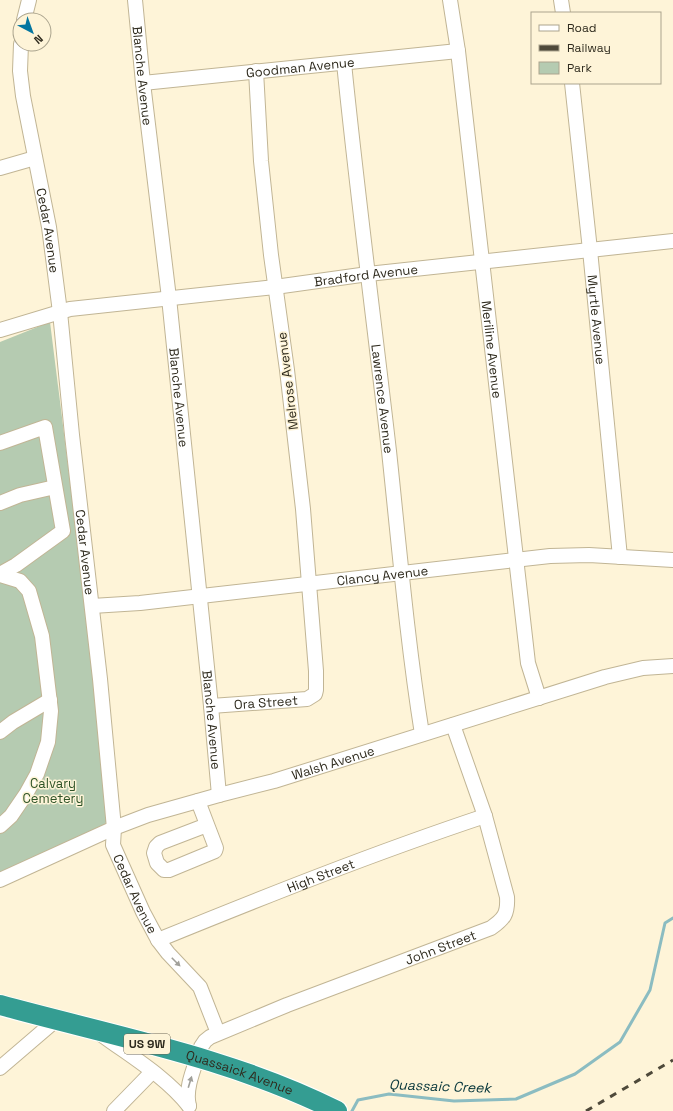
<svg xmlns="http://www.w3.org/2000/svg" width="673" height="1111" viewBox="0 0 673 1111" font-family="'Space Grotesk',sans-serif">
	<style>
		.green { fill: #b5cbb1 }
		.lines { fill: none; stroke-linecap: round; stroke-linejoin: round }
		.stream { stroke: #8bbcc1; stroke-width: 3 }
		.minor-casing { stroke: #c1b595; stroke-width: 16 }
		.highway-casing { stroke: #fff; stroke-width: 22 }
		.minor { stroke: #fff; stroke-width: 14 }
		.highway { stroke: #349d92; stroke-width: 20 }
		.rail { stroke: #4e493a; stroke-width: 3; stroke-dasharray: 7 7; stroke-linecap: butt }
		.oneway { fill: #a1a09a }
		.labels { text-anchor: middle; stroke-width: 3; stroke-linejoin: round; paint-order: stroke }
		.shield { fill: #fef4d8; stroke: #6d6756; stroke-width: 1 }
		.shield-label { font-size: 12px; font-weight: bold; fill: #2f2b1e }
		.street-label { font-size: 13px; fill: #2f2b1e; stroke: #fef4d8 }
		.park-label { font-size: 13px; fill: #2f5428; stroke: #fef4d8 }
		.water-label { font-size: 14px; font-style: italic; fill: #05353a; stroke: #fef4d8 }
	</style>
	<rect width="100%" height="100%" fill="#fef4d8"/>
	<path class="green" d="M50,322L80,561L109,818L104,825L0,872V342Z"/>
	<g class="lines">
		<path class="stream" d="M352,1111L358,1100L389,1094L454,1101L516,1099L575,1074L620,1042L650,990L665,923L673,918"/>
		<defs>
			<g id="minor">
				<path id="s1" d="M135,0L143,83L169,298L211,706L219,795"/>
				<path id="s2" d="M450,0L458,51L528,663L539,698"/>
				<path d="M561,0L563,13"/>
				<path d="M24,20L29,0"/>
				<path id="s3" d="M21,44L20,71L23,96L49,227L60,312L72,435L100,679L114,828L113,845L143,912L158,940L168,953L200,987L218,1033"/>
				<path id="s4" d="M344,63C357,192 374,321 389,451C399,545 407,640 422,734"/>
				<path id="s5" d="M143,83L458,51"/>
				<path id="s6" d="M572,83L590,250L620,557"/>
				<path d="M0,168L35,158"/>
				<path id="s7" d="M0,330L70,309L275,287L368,274L673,241"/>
				<path d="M0,443L45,427L63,531L16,565L0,574"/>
				<path d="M0,503L20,495L55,487"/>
				<path d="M0,575L20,581L29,591L42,636L51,711L48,742L37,774L26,794L11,816L0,826"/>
				<path id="s8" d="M92,606L140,603L550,556L589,555L673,560"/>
				<path id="s9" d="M211,706L307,699L315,694L316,690V671L303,509L287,370L271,255L261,161L256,71"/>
				<path d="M0,732L13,722L50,700"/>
				<path d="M198,801L216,848L215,851L169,870H164L157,863L154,853L156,847L160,843L207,825"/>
				<path id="s10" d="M0,880L114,828L148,815L219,795L274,781L605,677L643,668L673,666"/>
				<path id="s11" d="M158,940C266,896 374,853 485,816"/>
				<path d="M102,1035C132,1057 166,1077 189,1106"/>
				<path d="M0,1068L56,1020"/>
				<path id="s12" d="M189,1106C184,1088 196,1064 201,1047L205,1041L210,1037L287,1005L491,928C504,919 508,914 507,897L485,816L453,725"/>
				<path d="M114,1111L152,1072"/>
			</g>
			<g id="highway">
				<path id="s13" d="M0,1005C113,1036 232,1058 337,1111"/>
			</g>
		</defs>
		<use href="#minor" class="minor-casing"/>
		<use href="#highway" class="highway-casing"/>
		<use href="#minor" class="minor"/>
		<use href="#highway" class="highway"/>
		<path class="rail" d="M586,1111L673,1060"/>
	</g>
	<defs><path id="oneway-solid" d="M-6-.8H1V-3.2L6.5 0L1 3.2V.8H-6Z"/></defs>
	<g class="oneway">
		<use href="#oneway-solid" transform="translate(176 962) rotate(45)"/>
		<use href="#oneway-solid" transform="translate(190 1082) rotate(-73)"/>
	</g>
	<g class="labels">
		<rect class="shield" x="124" y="1034" width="46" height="20" rx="3"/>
		<g class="shield-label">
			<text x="147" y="1048">US 9W</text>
		</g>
		<g class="street-label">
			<text dy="5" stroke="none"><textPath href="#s5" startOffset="158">Goodman Avenue</textPath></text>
			<text dy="5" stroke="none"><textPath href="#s1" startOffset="76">Blanche Avenue</textPath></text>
			<text dy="5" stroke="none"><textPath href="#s3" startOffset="189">Cedar Avenue</textPath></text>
			<text dy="5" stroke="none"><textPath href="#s7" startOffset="371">Bradford Avenue</textPath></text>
			<text dy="5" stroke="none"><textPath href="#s6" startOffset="238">Myrtle Avenue</textPath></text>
			<text dy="5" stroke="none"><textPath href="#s2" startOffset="352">Meriline Avenue</textPath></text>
			<text transform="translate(287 381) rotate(-97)" y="5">Melrose Avenue</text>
			<text dy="5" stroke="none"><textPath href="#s1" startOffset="400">Blanche Avenue</textPath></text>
			<text dy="5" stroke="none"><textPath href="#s4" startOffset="338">Lawrence Avenue</textPath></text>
			<text dy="5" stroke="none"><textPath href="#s3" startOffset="513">Cedar Avenue</textPath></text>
			<text dy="5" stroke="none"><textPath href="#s8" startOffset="292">Clancy Avenue</textPath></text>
			<text dy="5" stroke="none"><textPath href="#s9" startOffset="55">Ora Street</textPath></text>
			<text dy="5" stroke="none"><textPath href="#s1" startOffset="724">Blanche Avenue</textPath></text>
			<text dy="5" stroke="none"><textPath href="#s10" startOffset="354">Walsh Avenue</textPath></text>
			<text dy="5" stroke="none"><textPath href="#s11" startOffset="175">High Street</textPath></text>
			<text dy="5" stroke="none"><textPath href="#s3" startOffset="861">Cedar Avenue</textPath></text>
			<text dy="5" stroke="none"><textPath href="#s12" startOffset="322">John Street</textPath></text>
			<text dy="5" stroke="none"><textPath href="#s13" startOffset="249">Quassaick Avenue</textPath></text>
		</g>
		<g class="park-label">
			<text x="53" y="788">Calvary<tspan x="53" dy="15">Cemetery</tspan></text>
		</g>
		<g class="water-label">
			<text transform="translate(440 1086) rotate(2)" y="5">Quassaic Creek</text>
		</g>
	</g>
	<rect x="531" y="12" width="130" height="72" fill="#fef4d8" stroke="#aba48e"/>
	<rect x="539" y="25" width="20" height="6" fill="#ffffff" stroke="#aba48e"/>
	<text x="567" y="32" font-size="12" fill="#2f2b1e">Road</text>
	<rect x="539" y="45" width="20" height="6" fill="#4e493a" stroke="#aba48e"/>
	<text x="567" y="52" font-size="12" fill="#2f2b1e">Railway</text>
	<rect x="539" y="62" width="20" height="12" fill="#b5cbb1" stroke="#aba48e"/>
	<text x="567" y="72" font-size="12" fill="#2f2b1e">Park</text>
	<g transform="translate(32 32) rotate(139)"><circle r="19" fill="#fef4d8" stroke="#aba48e"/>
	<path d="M0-3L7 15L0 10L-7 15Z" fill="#0476a0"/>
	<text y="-6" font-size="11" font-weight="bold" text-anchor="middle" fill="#2f2b1e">N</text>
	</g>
</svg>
